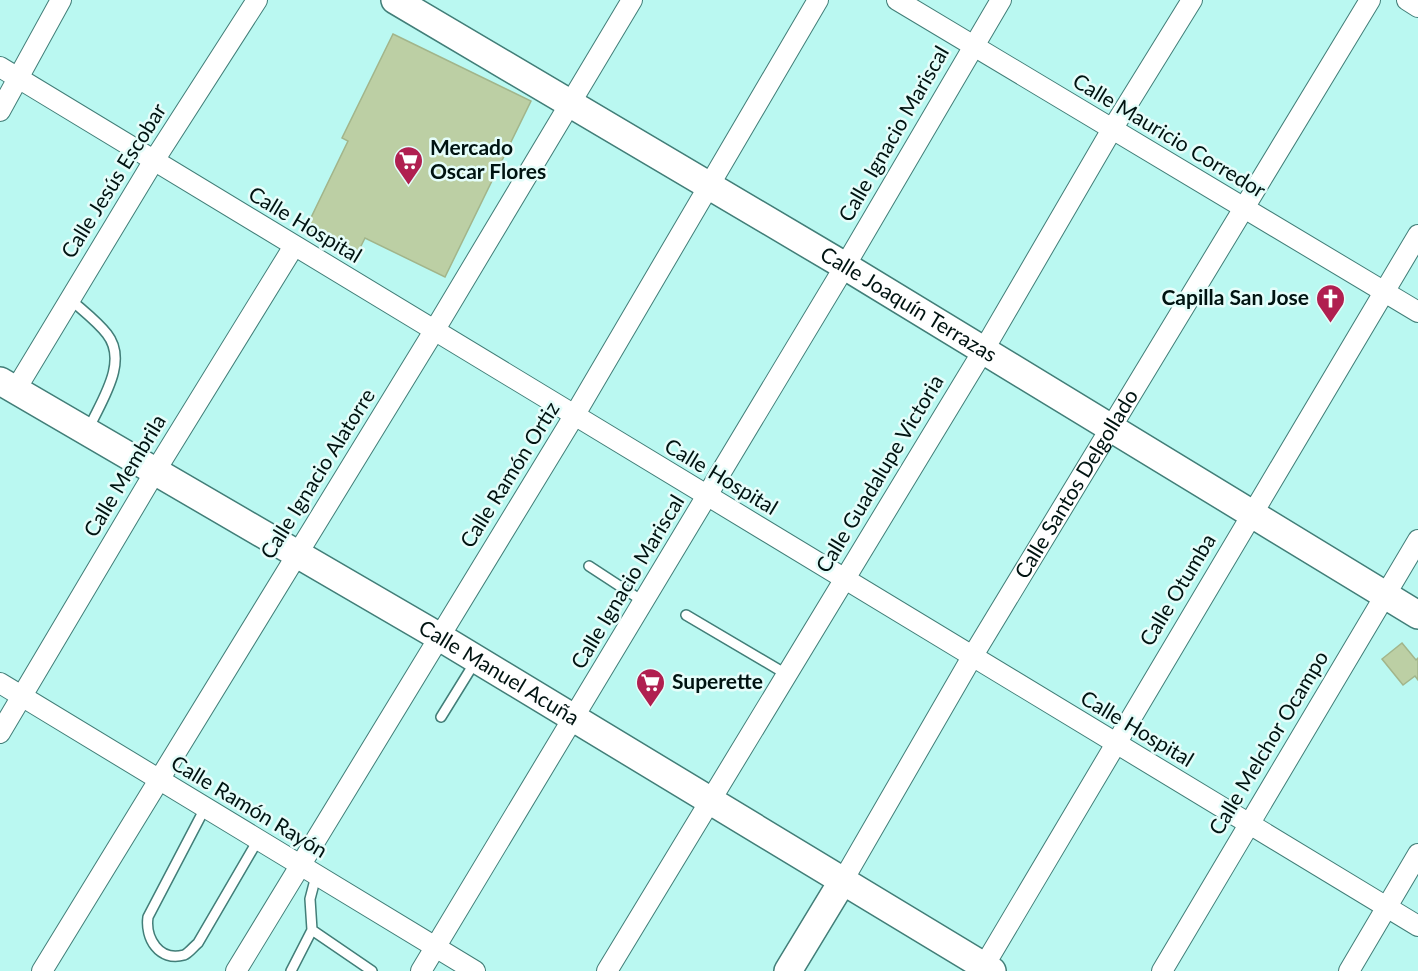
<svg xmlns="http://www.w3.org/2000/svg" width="1418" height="971" viewBox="0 0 1418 971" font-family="Lato,sans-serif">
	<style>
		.building { fill: #bccfa4; stroke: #a2b58b; stroke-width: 1.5 }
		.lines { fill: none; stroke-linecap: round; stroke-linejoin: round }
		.lane-casing { stroke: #427e78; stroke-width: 12 }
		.street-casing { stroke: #427e78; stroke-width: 22 }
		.secondary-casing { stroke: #427e78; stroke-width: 30 }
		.lane { stroke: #fff; stroke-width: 9 }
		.street { stroke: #fff; stroke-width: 20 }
		.secondary { stroke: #fff; stroke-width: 27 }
		.labels { text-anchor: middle; stroke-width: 5; stroke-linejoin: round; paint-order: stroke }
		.street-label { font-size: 21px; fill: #001311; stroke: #e5fdfa }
		.poi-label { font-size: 21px; font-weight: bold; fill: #001311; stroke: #e5fdfa; text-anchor: start }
	</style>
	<rect width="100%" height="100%" fill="#baf8f1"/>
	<path class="building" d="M393,34L531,101L445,277L365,238L355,258L326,244L328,239L306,228L348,141L342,138Z
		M1402,643L1416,660L1418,658V680L1415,676L1403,685L1382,659Z"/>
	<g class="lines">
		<defs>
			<path id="lane" d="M70,299C82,310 97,321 107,334C129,362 101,401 89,428
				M589,566L644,602
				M686,615L786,674
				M441,717L475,662
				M205,808L148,917C145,938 159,962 184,955C189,953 194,946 198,943L258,840
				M312,930L310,899L316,876
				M291,971L312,930L372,971"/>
			<g id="street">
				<path d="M897,0L1418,312"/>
				<path d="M1407,0L1418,7"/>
				<path d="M0,67L1418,926"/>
				<path d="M0,111L61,0"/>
				<path d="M16,389L153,162L257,0"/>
				<path d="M0,683L475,971"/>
				<path d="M0,733L156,470L294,246"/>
				<path id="s1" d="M842,882L972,657L1370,0"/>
				<path d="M42,971L434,331L632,0"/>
				<path d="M236,971L574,416L818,0"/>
				<path d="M421,971L845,266L1001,0"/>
				<path d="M607,971L983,351L1111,131L1192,0"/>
				<path d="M981,971L1418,235"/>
				<path d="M1162,971L1418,540"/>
				<path d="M1349,971L1418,854"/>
			</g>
			<g id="secondary">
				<path id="s2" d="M395,0L845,266L1418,615"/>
				<path id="s3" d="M0,381L438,636L992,971"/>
				<path d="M788,971L842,882"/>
			</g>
		</defs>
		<use href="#lane" class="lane-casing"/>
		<use href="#street" class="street-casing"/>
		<use href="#secondary" class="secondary-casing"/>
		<use href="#lane" class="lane"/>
		<use href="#street" class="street"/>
		<use href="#secondary" class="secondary"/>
	</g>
	<defs>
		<symbol id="supermarket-pin" viewBox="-11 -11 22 30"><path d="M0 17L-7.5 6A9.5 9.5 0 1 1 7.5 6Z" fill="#b01f50" stroke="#e5fdfa"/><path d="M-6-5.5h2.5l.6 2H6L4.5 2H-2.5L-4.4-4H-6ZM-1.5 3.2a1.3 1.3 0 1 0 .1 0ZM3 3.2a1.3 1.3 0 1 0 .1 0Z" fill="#fff"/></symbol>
		<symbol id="church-pin" viewBox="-11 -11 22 30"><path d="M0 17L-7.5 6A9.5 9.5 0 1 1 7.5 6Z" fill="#b01f50" stroke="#e5fdfa"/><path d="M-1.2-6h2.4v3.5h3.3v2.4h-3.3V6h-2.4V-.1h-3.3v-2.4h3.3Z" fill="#fff"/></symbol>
	</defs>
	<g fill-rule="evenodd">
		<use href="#supermarket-pin" x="392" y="144" width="33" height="45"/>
		<use href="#church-pin" x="1314" y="282" width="33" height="45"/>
		<use href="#supermarket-pin" x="634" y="666" width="33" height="45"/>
	</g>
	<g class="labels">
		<g class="street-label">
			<text transform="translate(894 134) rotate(-60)" y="7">Calle Ignacio Mariscal</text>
			<text transform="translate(1169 136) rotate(31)" y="7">Calle Mauricio Corredor</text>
			<text transform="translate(114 181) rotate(-58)" y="7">Calle Jesús Escobar</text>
			<text transform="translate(305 225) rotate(31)" y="7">Calle Hospital</text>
			<text dy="7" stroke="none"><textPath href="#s2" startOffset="597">Calle Joaquín Terrazas</textPath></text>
			<text transform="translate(318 474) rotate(-58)" y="7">Calle Ignacio Alatorre</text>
			<text transform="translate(880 474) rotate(-59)" y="7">Calle Guadalupe Victoria</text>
			<text transform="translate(510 475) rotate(-58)" y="7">Calle Ramón Ortiz</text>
			<text transform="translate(125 476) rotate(-59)" y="7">Calle Membrila</text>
			<text transform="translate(721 477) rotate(31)" y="7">Calle Hospital</text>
			<text dy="7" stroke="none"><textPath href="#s1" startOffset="462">Calle Santos Delgollado</textPath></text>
			<text transform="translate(628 582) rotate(-59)" y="7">Calle Ignacio Mariscal</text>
			<text transform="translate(1178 590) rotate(-59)" y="7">Calle Otumba</text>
			<text dy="7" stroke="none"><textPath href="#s3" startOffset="578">Calle Manuel Acuña</textPath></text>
			<text transform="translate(1137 729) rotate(31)" y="7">Calle Hospital</text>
			<text transform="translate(1269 743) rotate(-59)" y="7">Calle Melchor Ocampo</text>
			<text transform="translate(249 807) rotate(31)" y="7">Calle Ramón Rayón</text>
		</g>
		<g class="poi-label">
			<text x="430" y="155">Mercado<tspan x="430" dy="24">Oscar Flores</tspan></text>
			<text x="1309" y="305" text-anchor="end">Capilla San Jose</text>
			<text x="672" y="689">Superette</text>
		</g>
	</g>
</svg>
